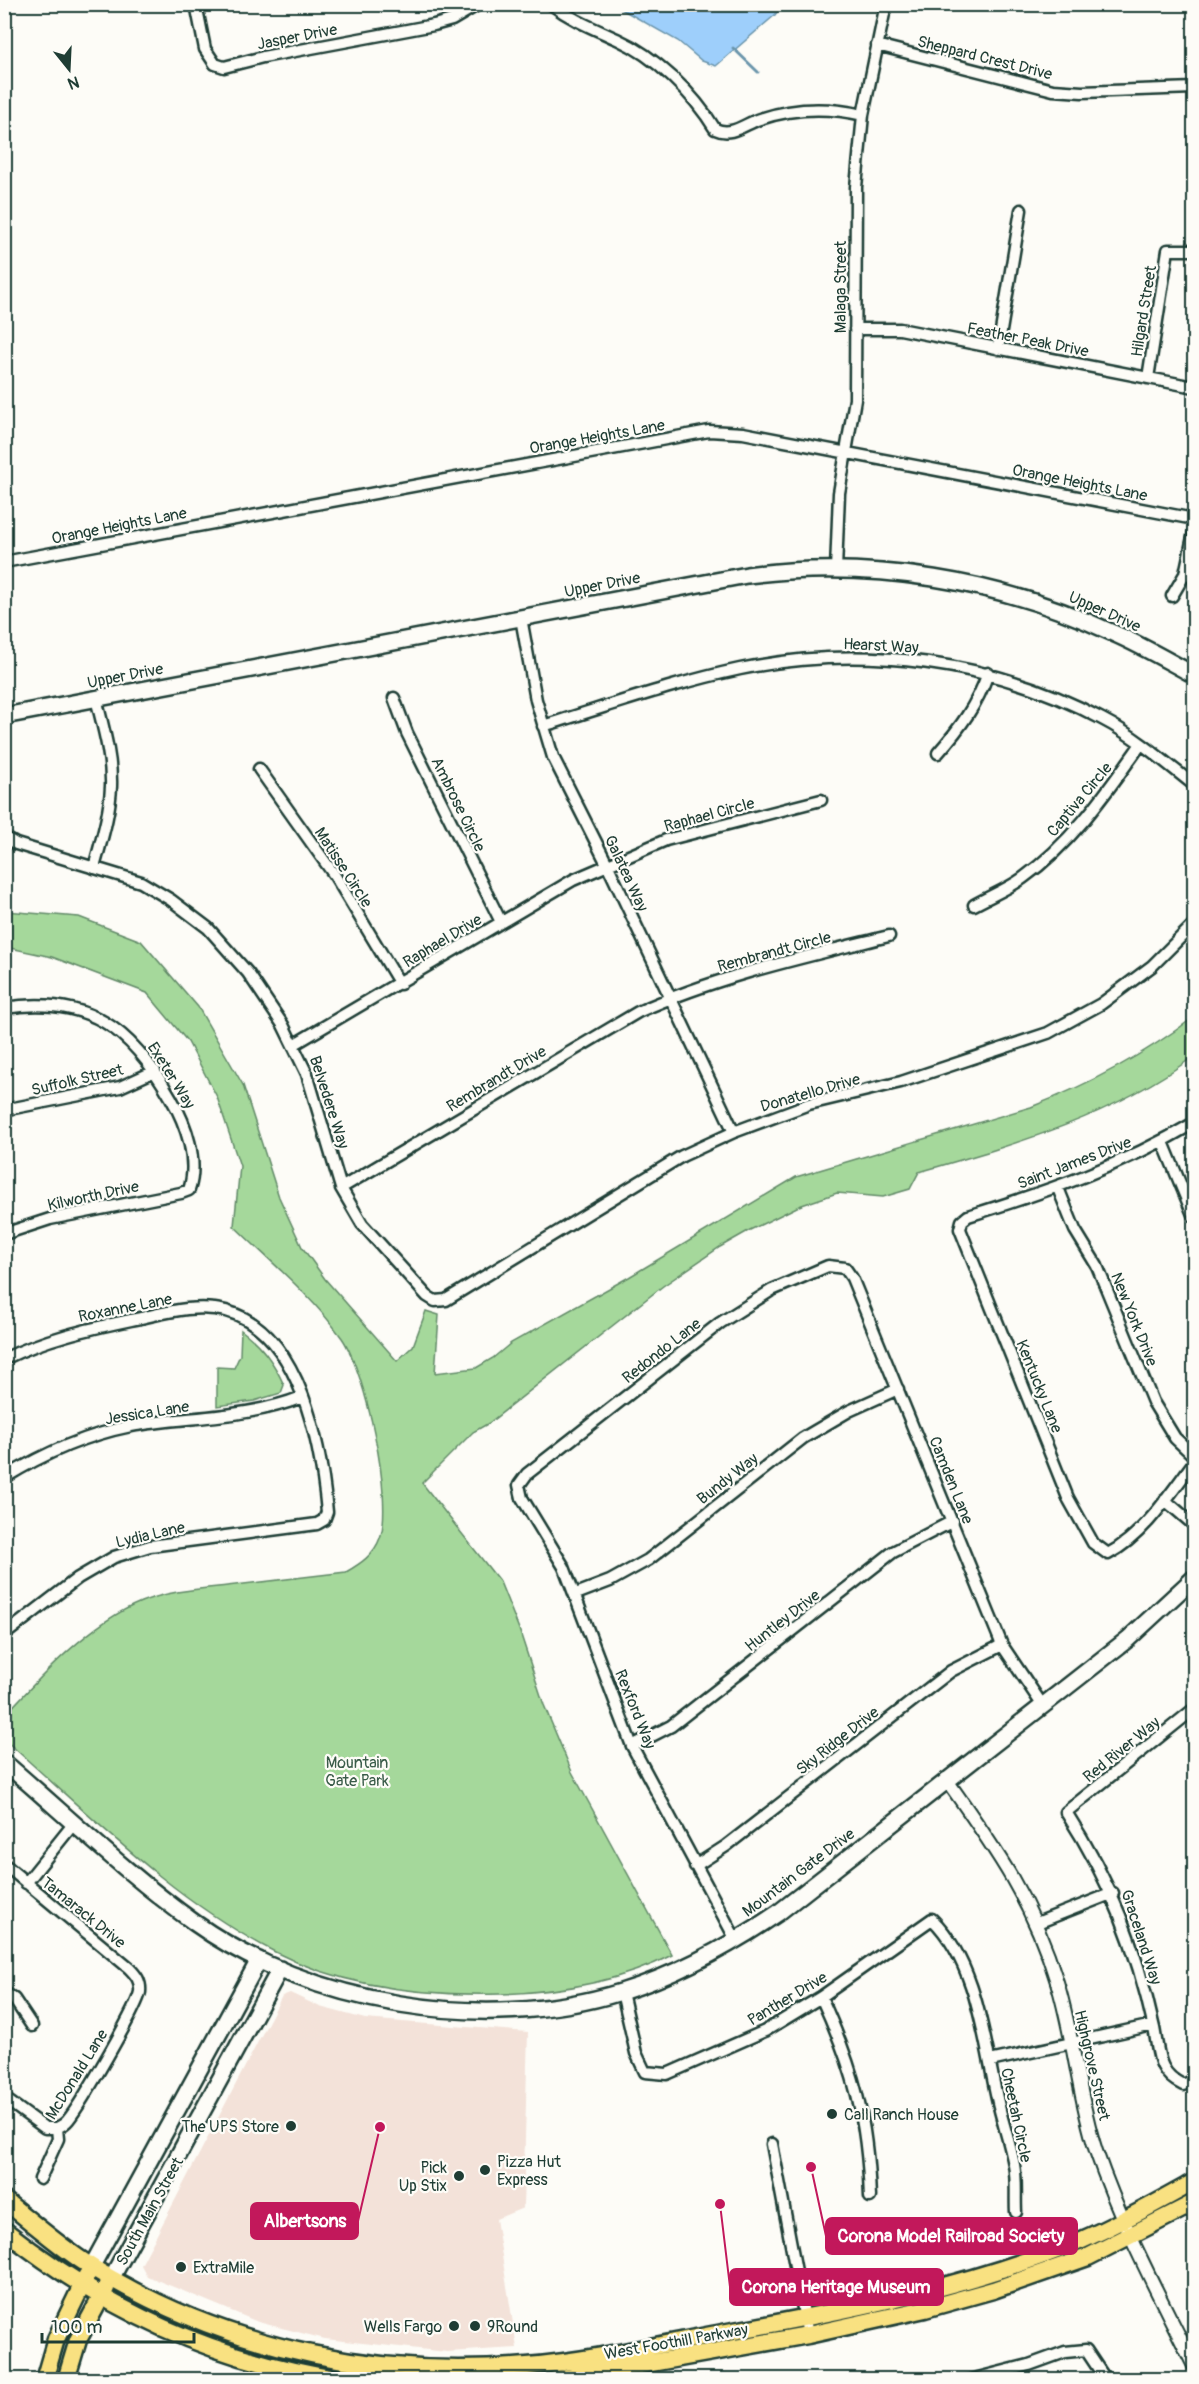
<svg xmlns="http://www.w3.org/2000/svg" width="1199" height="2384" viewBox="0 0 1199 2384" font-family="Pangolin,sans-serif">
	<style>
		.built { fill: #f3e2d9 }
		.green { fill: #a5d89b; stroke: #628a68; stroke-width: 1.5 }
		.water { fill: #9ecffb; stroke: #6b95ab; stroke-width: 1.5 }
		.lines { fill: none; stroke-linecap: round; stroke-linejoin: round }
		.stream { stroke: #6b95ab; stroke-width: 3 }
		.minor-casing { stroke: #1f3d34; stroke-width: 15 }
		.tertiary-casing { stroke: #1f3d34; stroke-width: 16 }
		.secondary-casing { stroke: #1f3d34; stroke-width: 20 }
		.primary-casing { stroke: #1f3d34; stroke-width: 21 }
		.minor { stroke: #fdfcf7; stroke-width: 10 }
		.tertiary { stroke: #fdfcf7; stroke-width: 12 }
		.secondary { stroke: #fdfcf7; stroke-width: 15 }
		.primary { stroke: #f9e181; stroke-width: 16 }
		.poi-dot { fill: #1f3d34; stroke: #fdfcf7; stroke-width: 2 }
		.labels { text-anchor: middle; stroke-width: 4.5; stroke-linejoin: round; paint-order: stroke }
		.street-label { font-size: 16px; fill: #1f3d34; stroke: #fdfcf7 }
		.park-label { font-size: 16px; fill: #3a5c49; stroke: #fdfcf7 }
		.poi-label { font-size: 16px; fill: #1f3d34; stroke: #fdfcf7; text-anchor: start }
		.leader { fill: none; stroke: #c2185b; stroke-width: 2 }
		.callout-dot { fill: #c2185b; stroke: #fdfcf7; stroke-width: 2 }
		.callout { fill: #c2185b; stroke: #c2185b; stroke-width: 2 }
		.callout-label { font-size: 18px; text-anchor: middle; font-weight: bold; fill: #fff }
	</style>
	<rect width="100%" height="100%" fill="#fdfcf7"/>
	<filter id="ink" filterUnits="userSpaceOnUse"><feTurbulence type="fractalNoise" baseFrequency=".0167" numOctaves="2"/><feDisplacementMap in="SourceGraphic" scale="12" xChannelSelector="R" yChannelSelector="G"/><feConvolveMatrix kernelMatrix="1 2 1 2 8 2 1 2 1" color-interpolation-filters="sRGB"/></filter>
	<g filter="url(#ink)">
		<path class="built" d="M290,1993L320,2007L365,2019L528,2032L523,2208L496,2219L517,2348L447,2352L325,2339L258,2322L147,2276L141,2265L282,1996Z"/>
		<path class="green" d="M5,911L79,917L141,941L198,1007L243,1085L279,1197L302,1247L325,1279L397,1361L413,1346L426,1311L439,1315L435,1373L476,1368L493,1358L511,1343L629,1277L796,1177L1031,1107C1090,1084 1144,1055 1194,1017V1056C1112,1117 1016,1144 919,1172L910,1189L883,1197L837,1193L799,1206L750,1230L720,1247L663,1286L489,1423L473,1432L422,1483L500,1582L519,1629L544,1705L572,1772L672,1955C620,1982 559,1992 500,1994C425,1996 343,1987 275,1952C173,1900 90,1815 5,1740V1715C41,1676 91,1622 141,1602C168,1591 198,1589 227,1586C267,1581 306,1577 346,1572C360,1564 374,1555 380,1538C394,1500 365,1371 342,1338C312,1296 271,1262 234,1226L240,1166L217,1097L188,1042L147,993L52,957L5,947Z
			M241,1330C262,1346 273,1361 284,1385L281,1393L254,1401L217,1406V1367L234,1368L240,1355Z"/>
		<path class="water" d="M614,5H782L775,15L716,66L702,61L678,41Z"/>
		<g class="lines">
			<path class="stream" d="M733,48L758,72"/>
			<defs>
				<path id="minor" d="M196,4L205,49L215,64L224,67L263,57L434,25L452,20L479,4
					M551,4C572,20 593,28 617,39C655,56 694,94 715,129C732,137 744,124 760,119C793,108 829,107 863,115
					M877,45L1053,90L1082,92L1194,88
					M855,329H900L1194,387
					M998,349L1021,210
					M1148,378L1168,250H1194
					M4,562L709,431L743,433L1194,519
					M836,570L839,493L855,399L856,187L863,115L886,4
					M1172,596L1185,574L1194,532
					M521,618L536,700L553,757L607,864L734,1132
					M394,698L407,733L501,922
					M543,726C609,706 674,683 740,669C861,644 993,660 1102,719C1135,736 1165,762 1194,785
					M938,753C960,728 977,705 988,673
					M259,769L335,876L400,984
					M4,837L16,844L141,882L171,900L208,928L248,973L283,1025L307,1074L341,1188L362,1224L427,1296L435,1301L446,1300L682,1156L734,1132L809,1104L901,1082L1048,1033L1101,1004L1152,966L1194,924
					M94,868C101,841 110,814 111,786C112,757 103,727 96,698
					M974,905C990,896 1008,889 1023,878C1072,843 1106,793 1141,744
					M4,1008C88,995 131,1028 171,1098C186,1124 199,1160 189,1190L181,1193L50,1219L4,1234
					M293,1045L573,880L666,840L821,800
					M4,1110L120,1087L155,1071
					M1194,1123C1121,1166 1049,1191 968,1216L962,1221L960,1229L1068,1498L1093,1543L1108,1554C1143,1536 1170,1494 1194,1462
					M1163,1142L1194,1217
					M341,1188L638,1012C718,976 804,957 889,936
					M1058,1188L1075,1230L1097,1266L1153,1402L1175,1438L1194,1456
					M4,1359C44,1339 88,1329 131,1320C161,1314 195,1303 226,1311C301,1331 321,1447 327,1512L324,1520L317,1524L150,1546L114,1557L78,1578L4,1635
					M4,1478C43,1454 86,1435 131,1426C188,1416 247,1419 302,1397
					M1165,1500L1194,1525
					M576,1594L610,1581L648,1560L803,1438L849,1411L898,1389
					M1194,1709L1066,1812C1111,1882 1136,1947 1154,2028C1159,2053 1157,2073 1183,2085L1194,2080
					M632,1746L671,1726L893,1552L953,1521
					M4,1864L129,1968C136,1975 141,1981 140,1992C137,2008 81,2104 68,2120C65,2124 61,2126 57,2128L58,2139L40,2179
					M695,1866L726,1846L951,1671L1002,1645
					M26,1883L75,1822
					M1037,1923L1113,1893
					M736,1940L632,1746L564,1567L522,1498L519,1485L527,1474L720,1323L772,1290L828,1266L845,1268L852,1278L1002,1645L1043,1706
					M4,1992L14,1999L32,2026
					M622,1992L636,2053L645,2072L667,2074L765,2031L821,1997L932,1919C977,1963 984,2040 997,2098C1002,2121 1010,2143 1014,2165C1017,2180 1015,2197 1016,2212
					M821,1997C854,2069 867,2117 870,2197
					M990,2061L1153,2025
					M4,2098L45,2128H57
					M772,2144L808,2335
					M970,2380L1029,2365L1065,2352L1086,2350L1106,2380"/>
				<path id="tertiary" d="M946,1779C994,1847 1033,1901 1057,1982C1074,2037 1078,2096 1096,2151C1122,2226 1159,2295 1194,2366"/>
				<path id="secondary" d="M4,716L747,575C871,559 1000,580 1113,633C1141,645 1168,661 1194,675
					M4,1762C67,1816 128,1875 195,1923C310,2005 485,2034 621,1992C676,1975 731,1945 778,1913L1128,1639L1194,1578
					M92,2266L259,1960
					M111,2279L280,1969"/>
				<path id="primary" d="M4,2200C39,2228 73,2258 112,2279C239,2351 383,2379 527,2366C598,2360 669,2342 739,2330C855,2309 973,2285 1082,2240C1121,2223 1158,2202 1194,2182
					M4,2230C107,2311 213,2360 342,2380
					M44,2380L56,2339L87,2275
					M66,2380L78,2340L106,2288
					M556,2380L808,2335L925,2309L993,2290L1088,2257L1194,2203"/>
			</defs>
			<use href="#minor" class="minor-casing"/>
			<use href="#tertiary" class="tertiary-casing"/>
			<use href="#secondary" class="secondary-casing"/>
			<use href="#primary" class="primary-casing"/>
			<use href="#minor" class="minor"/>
			<use href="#tertiary" class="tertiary"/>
			<use href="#secondary" class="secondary"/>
			<use href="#primary" class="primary"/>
		</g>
	</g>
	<g class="poi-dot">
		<circle cx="832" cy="2114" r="6"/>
		<circle cx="291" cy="2126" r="6"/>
		<circle cx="485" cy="2170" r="6"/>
		<circle cx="459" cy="2176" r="6"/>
		<circle cx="181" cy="2267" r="6"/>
		<circle cx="454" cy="2326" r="6"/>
		<circle cx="475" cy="2326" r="6"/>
	</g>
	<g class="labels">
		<g class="street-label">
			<text transform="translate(297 36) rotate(-11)" y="6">Jasper Drive</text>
			<text transform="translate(985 57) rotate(14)" y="6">Sheppard Crest Drive</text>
			<text transform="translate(840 287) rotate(-90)" y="6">Malaga Street</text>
			<text transform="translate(1143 311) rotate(-81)" y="6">Hilgard Street</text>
			<text transform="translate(1028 339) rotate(11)" y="6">Feather Peak Drive</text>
			<text transform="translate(597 436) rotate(-10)" y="6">Orange Heights Lane</text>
			<text transform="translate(1080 482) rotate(11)" y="6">Orange Heights Lane</text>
			<text transform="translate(119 525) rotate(-11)" y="6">Orange Heights Lane</text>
			<text transform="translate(602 584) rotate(-11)" y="6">Upper Drive</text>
			<text transform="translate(1105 611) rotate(24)" y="6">Upper Drive</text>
			<text transform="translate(881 645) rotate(3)" y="6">Hearst Way</text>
			<text transform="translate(125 675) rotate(-11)" y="6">Upper Drive</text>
			<text transform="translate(1079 799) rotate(-50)" y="6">Captiva Circle</text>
			<text transform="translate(459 804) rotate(64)" y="6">Ambrose Circle</text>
			<text transform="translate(709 814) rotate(-15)" y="6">Raphael Circle</text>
			<text transform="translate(344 867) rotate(57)" y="6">Matisse Circle</text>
			<text transform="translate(627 873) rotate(65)" y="6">Galatea Way</text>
			<text transform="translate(442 940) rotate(-31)" y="6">Raphael Drive</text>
			<text transform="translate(774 951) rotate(-15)" y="6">Rembrandt Circle</text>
			<text transform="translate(172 1075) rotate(58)" y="6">Exeter Way</text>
			<text transform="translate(496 1078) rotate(-31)" y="6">Rembrandt Drive</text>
			<text transform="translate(77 1079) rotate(-13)" y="6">Suffolk Street</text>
			<text transform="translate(810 1092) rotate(-16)" y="6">Donatello Drive</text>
			<text transform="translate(330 1102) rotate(72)" y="6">Belvedere Way</text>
			<text transform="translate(1074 1162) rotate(-21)" y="6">Saint James Drive</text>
			<text transform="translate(93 1195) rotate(-12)" y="6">Kilworth Drive</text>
			<text transform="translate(125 1307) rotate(-11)" y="6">Roxanne Lane</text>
			<text transform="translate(1135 1319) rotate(68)" y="6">New York Drive</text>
			<text transform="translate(661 1350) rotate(-38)" y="6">Redondo Lane</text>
			<text transform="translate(1040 1386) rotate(68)" y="6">Kentucky Lane</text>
			<text transform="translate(147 1412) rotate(-9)" y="6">Jessica Lane</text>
			<text transform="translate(727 1478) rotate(-38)" y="6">Bundy Way</text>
			<text transform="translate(952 1480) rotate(68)" y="6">Camden Lane</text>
			<text transform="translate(150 1534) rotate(-13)" y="6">Lydia Lane</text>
			<text transform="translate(782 1620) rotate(-38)" y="6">Huntley Drive</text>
			<text transform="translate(636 1709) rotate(68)" y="6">Rexford Way</text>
			<text transform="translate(837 1740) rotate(-38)" y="6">Sky Ridge Drive</text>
			<text transform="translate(1121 1749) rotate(-39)" y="6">Red River Way</text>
			<text transform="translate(798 1872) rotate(-37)" y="6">Mountain Gate Drive</text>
			<text transform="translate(84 1912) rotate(39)" y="6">Tamarack Drive</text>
			<text transform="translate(1142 1937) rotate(72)" y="6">Graceland Way</text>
			<text transform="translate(787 1998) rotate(-31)" y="6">Panther Drive</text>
			<text transform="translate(1093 2065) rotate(77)" y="6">Highgrove Street</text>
			<text transform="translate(76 2074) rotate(-58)" y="6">McDonald Lane</text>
			<text transform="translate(1017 2115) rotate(78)" y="6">Cheetah Circle</text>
			<text transform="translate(149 2211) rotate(-61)" y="6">South Main Street</text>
			<text transform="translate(676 2341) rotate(-10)" y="6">West Foothill Parkway</text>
		</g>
		<g class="park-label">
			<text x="357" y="1768">Mountain<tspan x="357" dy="18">Gate Park</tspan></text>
		</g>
		<g class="poi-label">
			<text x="844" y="2120">Call Ranch House</text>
			<text x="279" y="2132" text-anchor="end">The UPS Store</text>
			<text x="497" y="2167">Pizza Hut<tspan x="497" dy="18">Express</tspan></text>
			<text x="447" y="2173" text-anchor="end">Pick<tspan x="447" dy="18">Up Stix</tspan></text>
			<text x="193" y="2273">ExtraMile</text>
			<text x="442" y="2332" text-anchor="end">Wells Fargo</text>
			<text x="487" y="2332">9Round</text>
		</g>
	</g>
	<path class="leader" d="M380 2127L358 2221M811 2167L826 2236M720 2204L730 2287"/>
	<g class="callout-dot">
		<circle cx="380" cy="2127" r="6"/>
		<circle cx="811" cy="2167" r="6"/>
		<circle cx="720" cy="2204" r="6"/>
	</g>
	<g class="callout">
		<rect x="251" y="2203" width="107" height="36" rx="6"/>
		<rect x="826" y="2218" width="251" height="36" rx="6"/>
		<rect x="730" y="2269" width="213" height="36" rx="6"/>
	</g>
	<g class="callout-label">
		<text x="305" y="2227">Albertsons</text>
		<text x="951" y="2242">Corona Model Railroad Society</text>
		<text x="836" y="2293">Corona Heritage Museum</text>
	</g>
	<rect width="1199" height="2384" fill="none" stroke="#fdfcf7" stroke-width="24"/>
	<rect x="12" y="12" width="1175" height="2360" fill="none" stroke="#1f3d34" stroke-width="2" filter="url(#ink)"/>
	<g transform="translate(69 69) rotate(162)" stroke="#fdfcf7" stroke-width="4.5" paint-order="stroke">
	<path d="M0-4.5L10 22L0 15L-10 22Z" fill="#1f3d34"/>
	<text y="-9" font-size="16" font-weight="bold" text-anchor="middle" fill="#1f3d34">N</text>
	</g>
	<path d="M42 2333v9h152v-9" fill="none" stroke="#1f3d34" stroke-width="3"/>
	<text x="51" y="2333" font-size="18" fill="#1f3d34" stroke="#fdfcf7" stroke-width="4.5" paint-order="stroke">100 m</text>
</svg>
